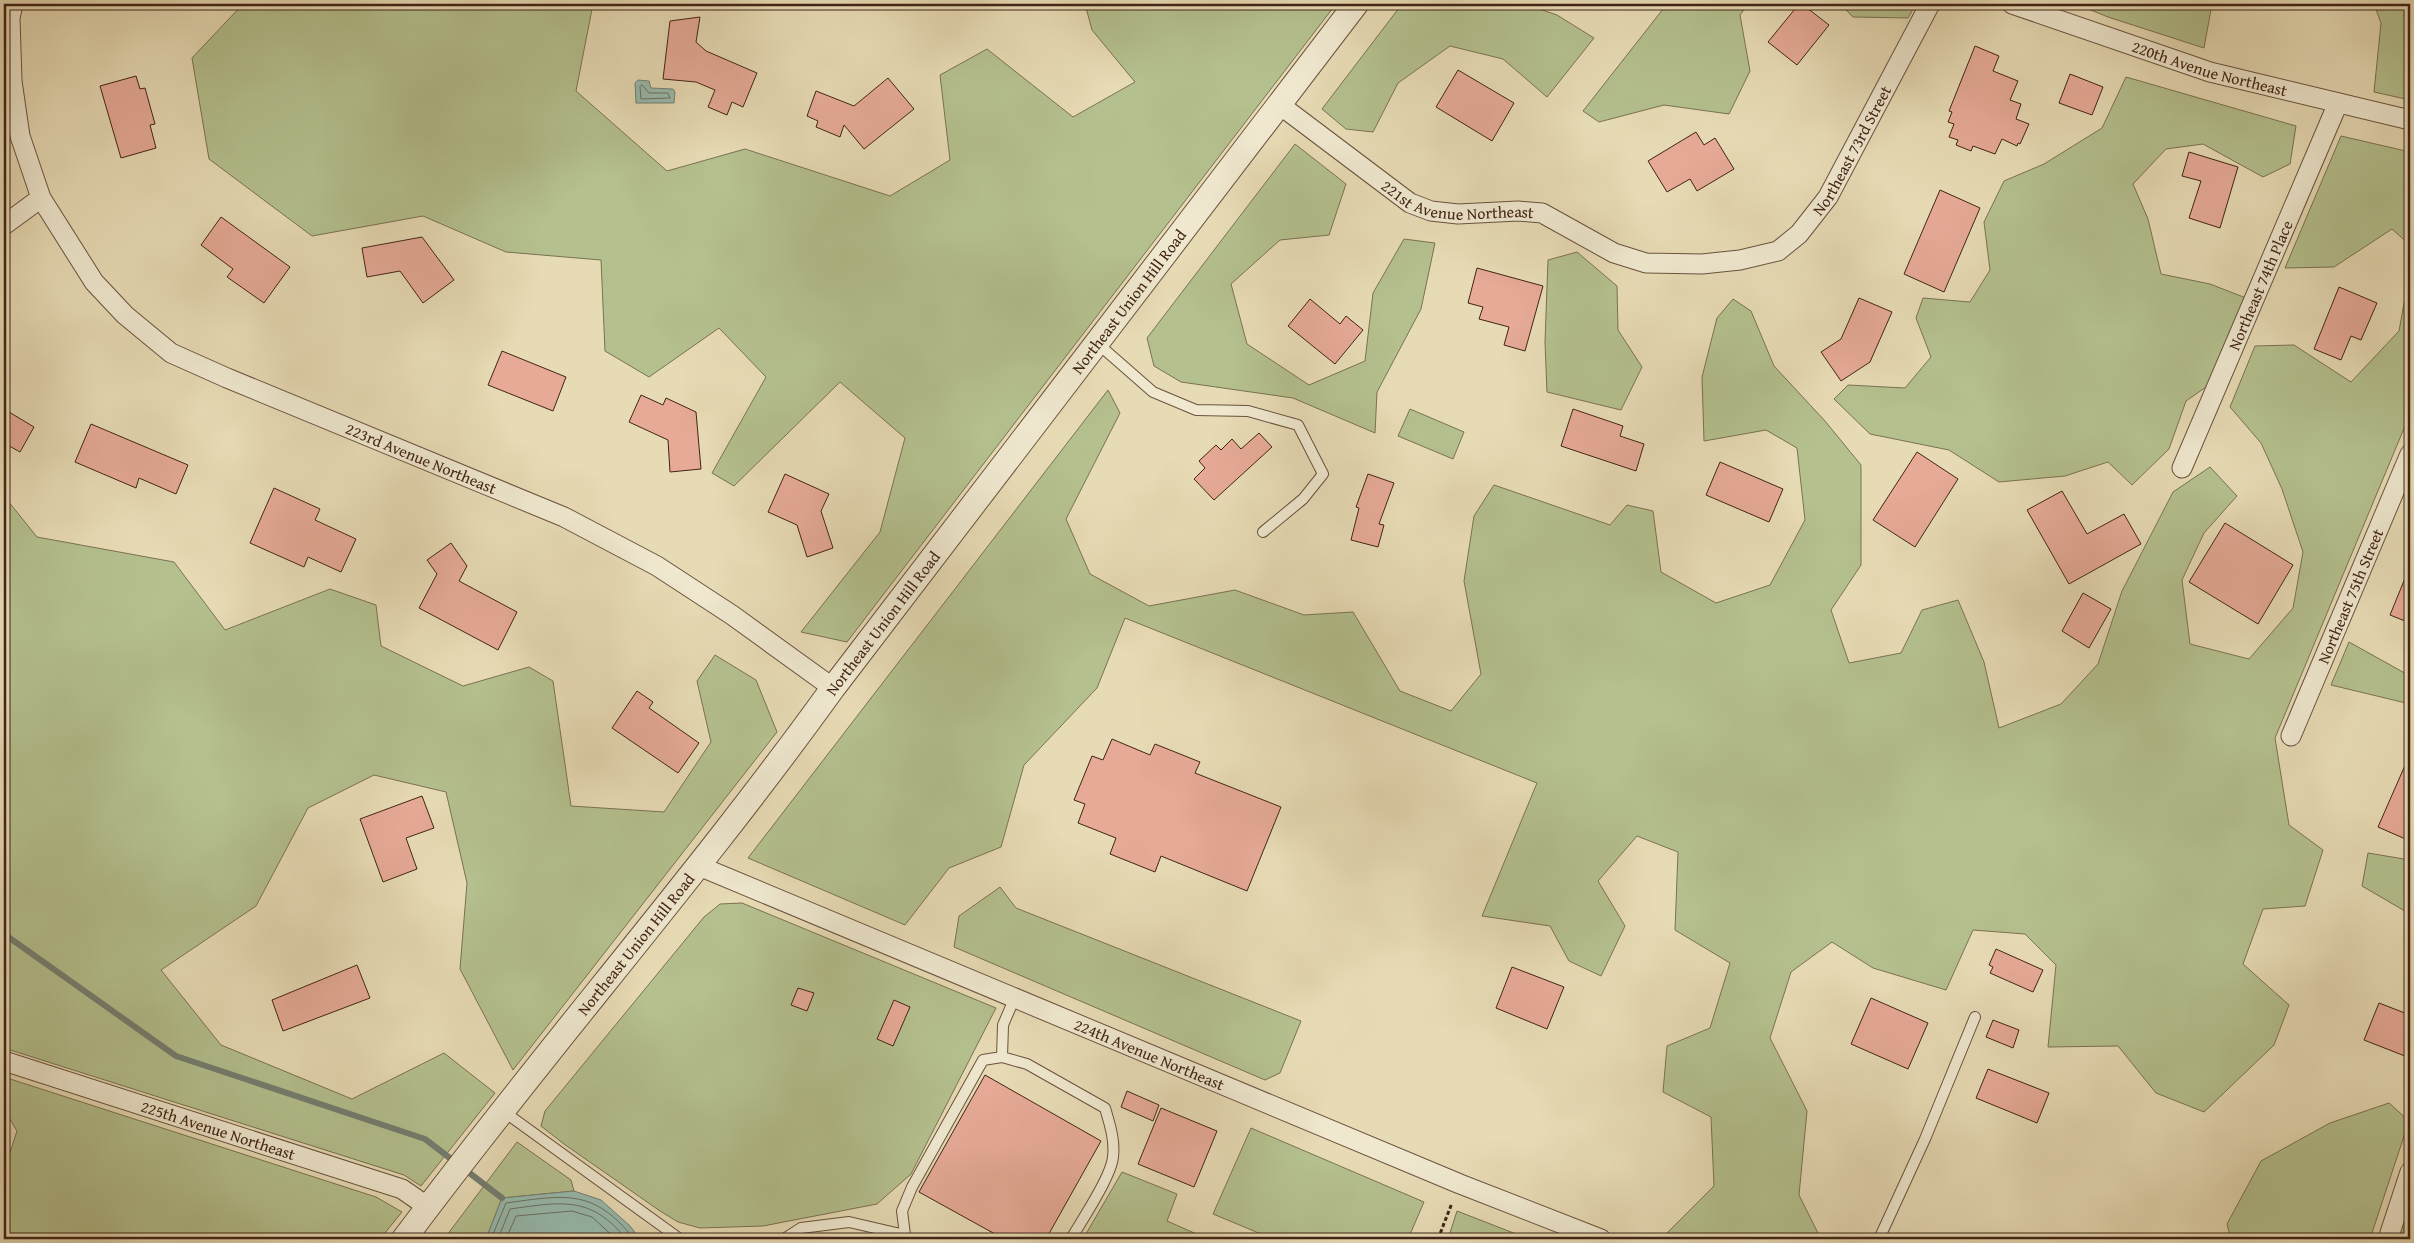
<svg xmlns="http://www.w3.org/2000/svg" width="2414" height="1243" viewBox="0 0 2414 1243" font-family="'Gentium Book Plus',serif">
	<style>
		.green { fill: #b4c08e; stroke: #7a7252 }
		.water { fill: #97bbae; stroke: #757f71 }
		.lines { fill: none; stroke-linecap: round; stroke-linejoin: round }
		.shore { stroke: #6c7062; stroke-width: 1 }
		.stream { stroke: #757f71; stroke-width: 6 }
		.building { fill: #e6aa97; stroke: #412416 }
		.service-casing { stroke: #6a523e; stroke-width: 12 }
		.minor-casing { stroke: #6a523e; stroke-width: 21 }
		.tertiary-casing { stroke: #6a523e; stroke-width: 26 }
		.path { stroke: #412416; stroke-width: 3; stroke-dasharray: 4 2.5; stroke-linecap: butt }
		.service { stroke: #efe8cf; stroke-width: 10 }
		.minor { stroke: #efe8cf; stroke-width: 19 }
		.tertiary { stroke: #efe8cf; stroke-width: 24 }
		.labels { text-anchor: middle; stroke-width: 4; stroke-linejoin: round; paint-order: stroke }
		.street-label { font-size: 16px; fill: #412416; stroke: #efe8cf }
	</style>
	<rect width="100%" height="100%" fill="#e7dbb5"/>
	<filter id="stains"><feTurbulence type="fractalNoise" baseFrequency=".004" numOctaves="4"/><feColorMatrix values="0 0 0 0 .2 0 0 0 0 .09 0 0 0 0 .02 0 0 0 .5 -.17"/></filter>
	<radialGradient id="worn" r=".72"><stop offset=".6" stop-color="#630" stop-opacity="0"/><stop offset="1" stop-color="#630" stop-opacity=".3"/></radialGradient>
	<path class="green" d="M243,4H593L576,91L667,171L745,149L890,196L950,160L940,75L987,49L1073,117L1135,82L1092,30L1085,4H1336L847,642L801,632L880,532L905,438L840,382L734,486L712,473L766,377L719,328L649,377L605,351L601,260L506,252L423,216L312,236L209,159L192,58Z
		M1402,4H1525L1557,15L1594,38L1547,97L1503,59L1450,46L1398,83L1373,132L1346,129L1322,109Z
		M1667,4H1748L1740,15L1750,71L1729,114L1664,105L1599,122L1583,111Z
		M1840,4H1916L1908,18L1853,17Z
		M2076,4H2212L2204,48L2108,17Z
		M2374,4H2410V100L2374,92L2381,23Z
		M2126,77L2296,126L2290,164L2263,177L2203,144L2166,149L2133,184L2148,219L2161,274L2210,284L2246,298L2209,385L2186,401L2169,449L2132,485L2108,462L2065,476L1999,482L1949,450L1870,434L1834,399L1848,385L1905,388L1931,357L1916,318L1923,298L1970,302L1990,270L1984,222L2004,181L2044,164L2102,128Z
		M2341,136L2410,152V245L2392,229L2334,267L2285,268Z
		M1295,144L1346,184L1329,235L1280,240L1231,284L1247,344L1309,385L1365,361L1373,293L1404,239L1435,243L1421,309L1377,392L1375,433L1293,398L1181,382L1154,366L1147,338Z
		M1577,252L1617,286L1618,330L1642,367L1621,410L1547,392L1545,342L1548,260Z
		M2410,270V414L2275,738L2289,825L2323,850L2305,906L2263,909L2243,964L2289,1005L2274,1045L2204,1112L2156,1093L2118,1046L2048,1047L2056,965L2025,934L1973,930L1946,990L1873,968L1832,942L1791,972L1770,1038L1807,1111L1799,1195L1821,1239H1661L1714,1186L1711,1117L1663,1092L1667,1046L1710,1028L1730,963L1675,930L1678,852L1637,836L1598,881L1625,926L1601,976L1569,961L1550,926L1482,916L1537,783L1125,618L1097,688L1024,765L1001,847L949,868L905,925L748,858L1108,390L1120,413L1066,519L1090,574L1149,606L1235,590L1304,615L1353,612L1400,691L1451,711L1481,674L1464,581L1474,516L1494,485L1610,525L1627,505L1653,511L1661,572L1716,603L1770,585L1805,520L1797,448L1766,430L1704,441L1702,377L1717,318L1733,299L1751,311L1774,366L1825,421L1861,465V565L1831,610L1849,663L1901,653L1922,610L1958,600L1984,662L1999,728L2061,704L2098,664L2122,591L2173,492L2210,467L2237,496L2204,533L2182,580L2190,644L2249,659L2293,608L2303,552L2282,489L2261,443L2230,407L2255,346L2294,345L2351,382L2399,331Z
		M1410,409L1464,432L1453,459L1398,436Z
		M4,496L37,537L174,562L225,630L330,589L376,605L381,646L463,686L529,667L553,681L571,806L664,812L711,742L697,681L715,655L756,680L777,732L513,1070L460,969L467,883L446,792L374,775L308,808L256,906L161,970L221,1045L352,1099L444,1053L495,1093L421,1186L404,1175L4,1048Z
		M2349,642L2410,676V704L2331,685Z
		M2368,853L2410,860V914L2362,886Z
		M1000,887L1016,908L1301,1021L1280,1073L1265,1080L954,947L959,916Z
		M742,903L996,1008L911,1174L877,1204L763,1226L700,1228L678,1222L660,1211L564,1144L541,1126L545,1111L704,917L720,904Z
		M4,1077L376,1197L402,1212L380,1239H4V1171L17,1131L4,1109Z
		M2389,1103L2409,1121L2370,1239H2231L2227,1224L2261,1161L2330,1123Z
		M1251,1128L1424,1202L1408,1239H1273L1213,1214Z
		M517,1142L571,1180L574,1191L502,1198L486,1239H444Z
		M1122,1172L1177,1194L1167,1221L1208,1239H1083Z
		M2410,1203V1239H2398Z
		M1457,1211L1529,1239H1450L1449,1236Z"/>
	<path class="water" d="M638,80L649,81L651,88L673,89L675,92L674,103H636L635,83Z
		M574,1191L601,1200L630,1226L640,1239H486L502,1198Z"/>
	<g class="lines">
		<path class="shore" d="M642,85L649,93H668L670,98L641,99L640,87Z
			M491,1239L506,1203C565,1195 594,1188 634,1239
			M498,1239L510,1209C561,1202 591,1195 626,1239
			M506,1239L516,1216L572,1211L592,1217L616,1239"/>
		<path class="stream" d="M4,934L176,1056L425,1139L455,1162
			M463,1168L502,1198"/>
	</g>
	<path class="building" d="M1799,4H1802L1829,25L1797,65L1768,42Z
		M700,17L696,42L706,51L757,73L743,107L732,102L727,115L708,107L715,90L696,82L663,79L670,21Z
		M1975,46L1999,56L1993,71L2018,81L2010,100L2021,104L2016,119L2029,124L2020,144L2018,143L2017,146L2002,139L1995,154L1973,146L1971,151L1956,145L1958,140L1949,137L1954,124L1948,122L1952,112L1949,111Z
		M1458,70L1514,103L1492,141L1436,107Z
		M2070,74L2103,87L2092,115L2059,103Z
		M136,76L140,89L145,88L155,124L150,125L156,148L121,158L100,86Z
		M888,78L914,109L864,149L844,125L840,137L816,127L818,121L807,116L816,91L854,106Z
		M1696,132L1704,145L1715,138L1734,169L1697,191L1690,179L1667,192L1648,161Z
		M2189,152L2238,167L2220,228L2189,218L2201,181L2182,176Z
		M1940,190L1980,208L1944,292L1904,274Z
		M221,217L290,267L264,303L227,277L233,269L201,245Z
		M422,237L454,280L423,303L400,271L367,277L362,248Z
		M1477,268L1543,286L1525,351L1504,345L1509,327L1479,319L1483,307L1468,303Z
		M2339,287L2377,303L2361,340L2351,336L2341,360L2314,349Z
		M1859,298L1892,312L1870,362L1841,381L1821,352L1841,339Z
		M1310,299L1340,324L1346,316L1363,330L1335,364L1288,326Z
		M502,351L566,377L553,411L488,385Z
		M641,395L663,405L666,398L696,412L701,469L670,472L668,440L629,422Z
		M4,409L34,427L20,452L4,443Z
		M1573,409L1623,426L1620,436L1644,444L1636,471L1561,446Z
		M91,424L188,465L176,494L139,478L136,488L75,462Z
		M1259,433L1272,447L1214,500L1194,479L1205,468L1199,461L1216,445L1221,450L1232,439L1241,449Z
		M1917,452L1958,479L1915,547L1873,520Z
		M1720,462L1783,489L1769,522L1706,495Z
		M785,474L829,494L821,511L833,548L807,557L797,525L768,512Z
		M1368,474L1394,483L1379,524L1384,525L1378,547L1351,540L1359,508L1356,507Z
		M274,488L320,509L315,520L356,539L341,572L308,557L304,567L250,543Z
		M2062,491L2087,534L2124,514L2141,544L2069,584L2027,510Z
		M2225,523L2293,565L2258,624L2189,582Z
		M451,543L467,566L459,581L517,612L498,650L419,608L437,574L427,560Z
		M2410,566V623L2390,615Z
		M2083,593L2111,609L2089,648L2062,631Z
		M637,691L653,702L649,708L699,743L678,773L612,728Z
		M1112,739L1150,755L1155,744L1200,762L1195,773L1281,807L1247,891L1161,856L1155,872L1110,854L1116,838L1078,823L1085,804L1074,800L1092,756L1103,760Z
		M2410,754V841L2378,827Z
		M422,796L434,828L406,838L417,869L383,882L360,819Z
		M1996,949L2043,970L2033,992L1990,973L1993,967L1989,965Z
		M357,965L370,998L283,1031L272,1000Z
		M1512,967L1564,987L1547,1029L1496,1008Z
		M798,988L814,993L807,1011L791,1005Z
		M1871,998L1928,1023L1908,1069L1851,1044Z
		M894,1000L910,1007L893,1046L877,1039Z
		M2379,1003L2410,1015V1058L2364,1040Z
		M1993,1020L2019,1030L2013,1048L1986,1037Z
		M1988,1069L2049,1093L2037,1123L1976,1098Z
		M985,1075L1101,1141L1046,1239H1004L919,1192Z
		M1127,1091L1159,1105L1153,1121L1121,1107Z
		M1161,1108L1217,1131L1194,1187L1138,1164Z"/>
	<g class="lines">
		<defs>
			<path id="service" d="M1097,343L1153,392L1196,410L1248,411L1298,425L1323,474L1303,499L1263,532
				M1002,1057L1003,1025L1015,997
				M503,1111L680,1239
				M784,1239L801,1228L849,1222L905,1235
				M908,1239L905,1235L902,1211L912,1187L983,1060L1002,1057L1027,1064L1105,1108C1110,1125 1115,1140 1113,1157C1111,1177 1082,1220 1071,1239
				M1879,1239L1925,1139L1975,1017"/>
			<g id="minor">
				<path id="s1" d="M13,4L10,18L12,81L20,136L41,198L94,282L125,315L171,353L227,378L564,517L657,566L732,615L833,688"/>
				<path id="s2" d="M2012,4L2210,72L2410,120"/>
				<path id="s3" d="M1280,105L1410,203L1431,211L1458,214L1518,211L1542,213L1614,253L1646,263L1702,264L1740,260L1778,251L1799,234L1828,197L1930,4"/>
				<path d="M4,225L41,198"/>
				<path id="s4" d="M2182,468L2338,103"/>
				<path id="s5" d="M2291,736L2410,454"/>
				<path id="s6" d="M699,866L1460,1184L1601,1239"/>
				<path id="s7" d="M4,1061L402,1189L428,1207"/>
				<path d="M2388,1239L2410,1172"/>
			</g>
			<g id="tertiary">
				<path id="s8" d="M404,1239C543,1052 697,877 833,688L1356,4"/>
			</g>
		</defs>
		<use href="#service" class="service-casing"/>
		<use href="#minor" class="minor-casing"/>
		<use href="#tertiary" class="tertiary-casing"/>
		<path class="path" d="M1438,1239L1452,1203"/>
		<use href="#service" class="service"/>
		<use href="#minor" class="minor"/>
		<use href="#tertiary" class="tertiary"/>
	</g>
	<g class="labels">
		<g class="street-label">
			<text dy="6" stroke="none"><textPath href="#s2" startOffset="208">220th Avenue Northeast</textPath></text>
			<text dy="6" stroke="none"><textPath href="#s3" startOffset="672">Northeast 73rd Street</textPath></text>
			<text dy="6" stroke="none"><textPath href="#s3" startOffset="209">221st Avenue Northeast</textPath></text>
			<text dy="6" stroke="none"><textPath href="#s4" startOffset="199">Northeast 74th Place</textPath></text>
			<text dy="6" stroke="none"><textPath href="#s8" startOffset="1185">Northeast Union Hill Road</textPath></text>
			<text dy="6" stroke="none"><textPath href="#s1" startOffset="674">223rd Avenue Northeast</textPath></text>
			<text dy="6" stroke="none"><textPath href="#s5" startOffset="152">Northeast 75th Street</textPath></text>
			<text dy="6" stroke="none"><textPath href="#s8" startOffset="780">Northeast Union Hill Road</textPath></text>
			<text dy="6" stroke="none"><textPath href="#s8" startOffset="375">Northeast Union Hill Road</textPath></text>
			<text dy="6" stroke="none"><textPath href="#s6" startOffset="488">224th Avenue Northeast</textPath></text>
			<text dy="6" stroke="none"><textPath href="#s7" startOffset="225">225th Avenue Northeast</textPath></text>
		</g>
	</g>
	<rect width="2414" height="1243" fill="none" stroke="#e7dbb5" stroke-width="20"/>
	<rect x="5" y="5" width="2404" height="1233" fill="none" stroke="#412416" stroke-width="2.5"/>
	<rect x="10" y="10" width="2394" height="1223" fill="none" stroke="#412416"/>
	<rect width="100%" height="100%" filter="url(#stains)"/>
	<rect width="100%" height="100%" fill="url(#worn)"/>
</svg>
